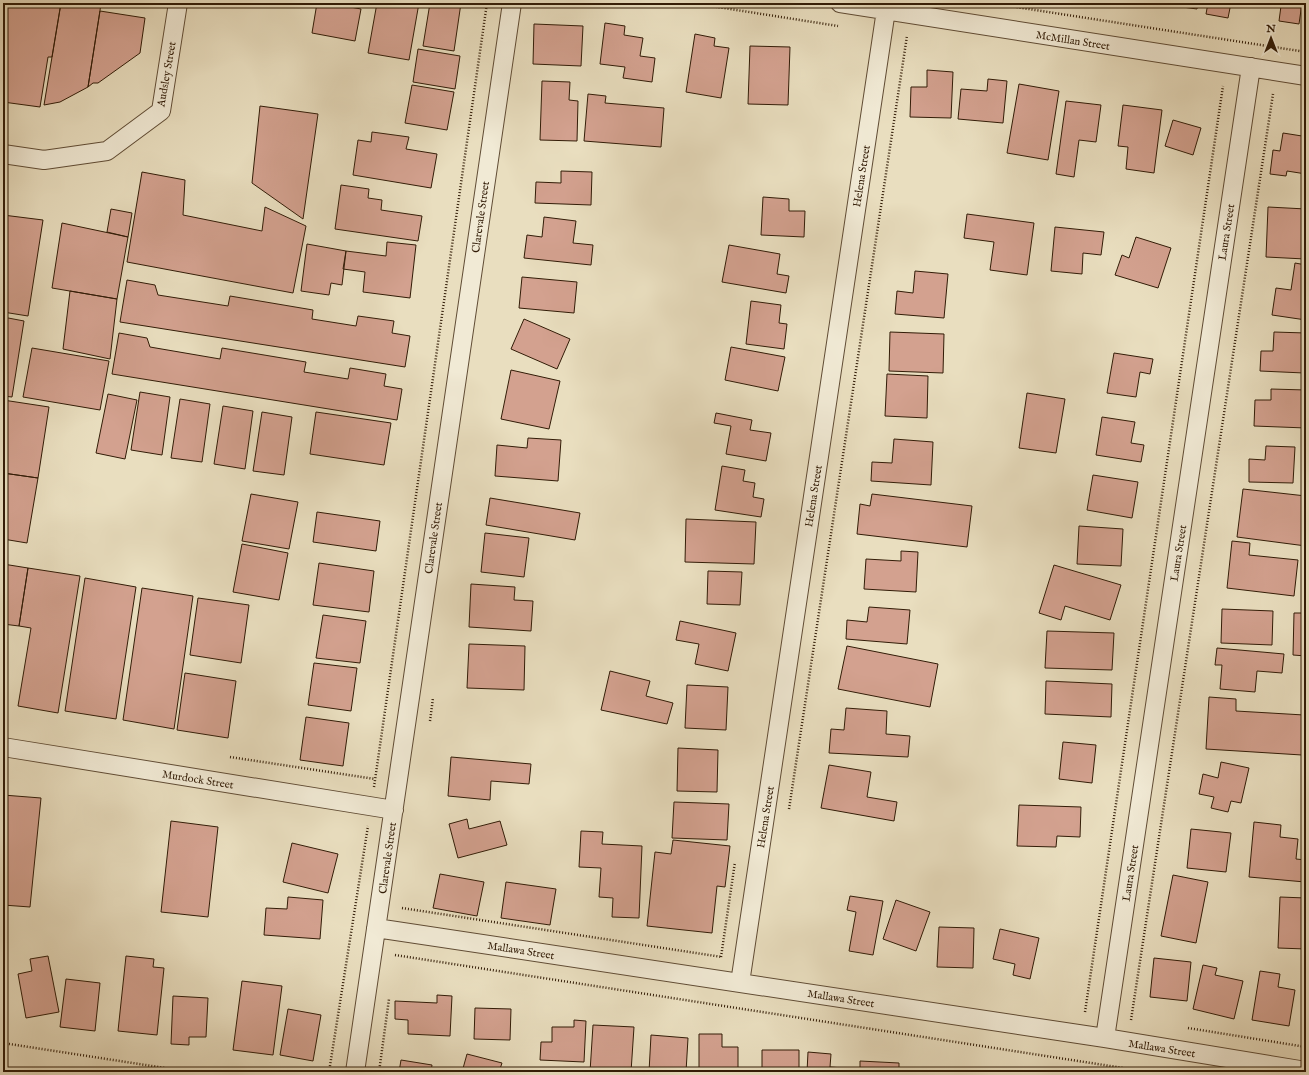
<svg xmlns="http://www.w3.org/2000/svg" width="1309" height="1075" viewBox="0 0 1309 1075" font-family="'IM FELL English',serif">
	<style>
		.building { fill: #d3a18f; stroke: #321c07 }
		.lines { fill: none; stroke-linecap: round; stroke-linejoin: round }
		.street-casing { stroke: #604c35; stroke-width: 20 }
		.path { stroke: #321c07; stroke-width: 2.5; stroke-dasharray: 1 2; stroke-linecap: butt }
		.street { stroke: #f1ead5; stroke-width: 18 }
		.labels { text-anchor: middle; stroke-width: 3; stroke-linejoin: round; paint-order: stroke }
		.street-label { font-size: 11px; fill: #321c07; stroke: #f1ead5 }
	</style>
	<rect width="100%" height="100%" fill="#e9debf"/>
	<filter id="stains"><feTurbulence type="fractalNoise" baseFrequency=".005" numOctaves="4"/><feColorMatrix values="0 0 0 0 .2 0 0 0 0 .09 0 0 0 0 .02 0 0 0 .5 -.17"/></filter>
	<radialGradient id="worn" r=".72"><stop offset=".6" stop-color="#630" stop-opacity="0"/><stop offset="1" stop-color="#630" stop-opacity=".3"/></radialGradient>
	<path class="building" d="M3,3H61L52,57H48L40,107L3,102Z
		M61,3L101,4L88,87L60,102L44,105Z
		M317,3H346L345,6L361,9L355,41L312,33Z
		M377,3H419L409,60L368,53Z
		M430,3H461L454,51L423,46Z
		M1153,3H1198L1197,9Z
		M1208,3H1231L1228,18L1206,14Z
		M1258,3H1302L1299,24L1279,21L1281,6Z
		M100,11L145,18L140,53L98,83H93L88,87Z
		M605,23L625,26L624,35L643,38L640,56L655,58L652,82L623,78L625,67L600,64Z
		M534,24L583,26L581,66L533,64Z
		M695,34L715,38L714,46L729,48L721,98L686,92Z
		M750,46L790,47L788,105L748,104Z
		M418,49L460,56L455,89L413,82Z
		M927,70L953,72L951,118L910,117L911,87H927Z
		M988,79L1007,81L1003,123L958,119L961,89L987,91Z
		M542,81L570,82L569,100L578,101L577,141L540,140Z
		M1019,84L1059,91L1048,160L1007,153Z
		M412,85L454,92L447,130L405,123Z
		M588,94L606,96L605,103L664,108L661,147L584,141Z
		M1066,101L1101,105L1096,142L1079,140L1074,177L1056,174Z
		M1123,105L1162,110L1154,173L1126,169L1128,147L1118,146Z
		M260,106L318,114L303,219L252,183Z
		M1173,120L1201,128L1193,155L1165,146Z
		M1304,128H1306V174L1287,171L1286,176L1270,174L1273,150L1280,151L1283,133L1302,136Z
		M372,132L409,137L406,149L437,154L431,188L353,175L358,140L371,142Z
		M561,171L592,172L591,205L535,203L536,182L561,183Z
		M142,172L185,180L183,215L262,231L265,207L306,226L293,293L127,262Z
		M341,185L369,189L368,198L382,200L381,210L422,216L418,241L335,229Z
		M763,197L789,199V211H805L804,237L761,235Z
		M1268,207L1306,209L1305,259L1266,257Z
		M111,209L132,213L128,237L107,232Z
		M967,214L1034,223L1027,275L990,270L994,242L964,238Z
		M3,215L43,220L28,316L3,312Z
		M544,217L576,221L573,243L593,245L591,265L524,258L527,235L542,237Z
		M62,223L128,237L117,299L52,288Z
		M1055,227L1104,232L1101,255L1083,253L1082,274L1051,271Z
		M1136,237L1171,248L1158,288L1115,275L1122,255L1129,258Z
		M387,242L416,245L410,298L363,292L365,272L343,269L346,251L386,256Z
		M307,244L346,251L342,285L331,283L329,295L301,291Z
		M729,245L780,254L777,274L789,276L786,293L722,282Z
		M1295,263L1306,265V320L1272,315L1276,288L1291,290Z
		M915,271L948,274L944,318L895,314L897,291L913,293Z
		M522,277L577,282L574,313L519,308Z
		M127,280L155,285L158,295L228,306L230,296L313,310L312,319L356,326L358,316L394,321L392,333L410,336L405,367L120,322Z
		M70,291L117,299L110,359L63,349Z
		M751,301L781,305L779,323L787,324L784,349L746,344Z
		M3,317L24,321L12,397L3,396Z
		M524,319L570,339L557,369L511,349Z
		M890,332L944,334L943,373L889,371Z
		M1274,332L1306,333L1304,373L1260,371L1261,351H1273Z
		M119,333L147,338L150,347L220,359L222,348L306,362L304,372L348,379L350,368L386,374L384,386L402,389L397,420L112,374Z
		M731,347L785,357L778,391L725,380Z
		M32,348L109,361L100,410L23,397Z
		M1114,353L1153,359L1150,374L1140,372L1136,397L1107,393Z
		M511,370L560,381L549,429L501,419Z
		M887,374L928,376L927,418L885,416Z
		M1271,389L1306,390V428L1254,426L1255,400H1271Z
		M140,392L170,397L162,455L131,450Z
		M1027,393L1065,399L1056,453L1019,448Z
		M108,394L137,400L125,459L96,453Z
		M180,399L210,404L202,462L171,458Z
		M3,400L49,407L38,478L3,473Z
		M223,406L253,411L245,469L214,464Z
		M262,412L292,417L284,475L253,471Z
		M316,412L391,423L384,465L310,454Z
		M716,413L752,420L750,430L771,433L766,461L726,454L731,426L714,423Z
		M1102,417L1135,422L1131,443L1144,445L1141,462L1096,455Z
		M528,438L561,440L558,481L495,476L497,445L527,448Z
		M894,439L933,442L931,485L871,481L872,462L892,463Z
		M1266,446L1295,447L1293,483L1249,482V459L1265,460Z
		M722,466L745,470L743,481L755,483L753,497L764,499L761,517L715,510Z
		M3,473L38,478L27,543L3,539Z
		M1093,475L1138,482L1132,518L1087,510Z
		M1243,489L1306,496V546L1237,537Z
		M251,494L298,502L289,549L242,541Z
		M872,494L972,506L967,547L857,534L860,504L870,506Z
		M490,498L580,513L575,540L486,525Z
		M317,512L380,521L376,551L313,542Z
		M686,519L756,522L754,564L685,562Z
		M1079,526L1123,529L1121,566L1077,564Z
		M485,533L529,538L524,577L481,572Z
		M1232,541L1250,543L1249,555L1298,560L1294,596L1227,588Z
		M242,544L288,553L279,600L233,592Z
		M901,551L918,552L916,592L864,589L866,559L901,561Z
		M319,563L374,571L369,612L313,605Z
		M3,564L28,568L19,626L3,624Z
		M1054,565L1121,585L1110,620L1065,606L1061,620L1039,613Z
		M28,568L80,576L58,713L18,706L31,628L19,626Z
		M708,571L742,572L740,605L707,604Z
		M85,578L136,587L116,719L65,711Z
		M471,584L515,587L514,600L533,601L531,631L469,627Z
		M142,588L193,596L174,729L123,720Z
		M198,598L249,605L241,663L190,655Z
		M869,607L910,610L907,644L846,639L847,620L867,622Z
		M1222,609L1273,611L1272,645L1221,643Z
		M1294,613H1306V656L1293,655Z
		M323,615L366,621L360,663L316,658Z
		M680,621L736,633L728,671L695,664L699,644L676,640Z
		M1047,631L1114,633L1112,670L1045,668Z
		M469,644L525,646L524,690L467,688Z
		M847,646L938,664L930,707L838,689Z
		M1217,648L1284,654L1282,673L1257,671L1255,692L1220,689L1222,665H1215Z
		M314,663L357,668L351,711L308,705Z
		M610,671L650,681L646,696L673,703L667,724L601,710Z
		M185,673L236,681L228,738L177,730Z
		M1046,681L1112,684L1111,717L1045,714Z
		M687,685L728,687L726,730L685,728Z
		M1209,697L1236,699V711L1304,715L1302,755L1206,749Z
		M846,708L887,711L886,734L910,736L908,757L829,753L831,729L844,730Z
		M306,717L349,723L343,766L300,760Z
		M1063,742L1096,745L1092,783L1059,779Z
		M678,748L718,750L717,792L677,791Z
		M451,757L531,764L529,784L491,781L490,800L448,796Z
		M1221,762L1249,768L1241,803L1231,801L1228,812L1211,808L1214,797L1199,794L1203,774L1218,778Z
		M829,765L871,772L867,797L897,802L894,821L821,808Z
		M3,795L41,798L30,907L3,905Z
		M674,802L729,804L727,840L672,838Z
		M1019,805L1081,807L1080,837L1057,836L1056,847L1017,846Z
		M467,819L469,829L500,821L507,845L458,858L449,824Z
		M171,821L218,827L208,917L161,912Z
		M1254,822L1281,825L1280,837L1298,839L1296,859L1306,860L1305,882L1249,877Z
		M1191,829L1231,833L1226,872L1187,868Z
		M581,831L603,832L602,844L642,846L639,918L612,917L613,898L599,897L601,868L579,867Z
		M673,840L730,846L725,887L717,886L712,933L647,926L655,852L671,854Z
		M292,843L338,854L328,893L283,882Z
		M440,874L484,882L477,916L433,908Z
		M1173,875L1208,882L1196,943L1161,936Z
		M506,882L556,889L550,925L501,918Z
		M850,896L883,901L873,955L849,951L856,912L847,910Z
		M288,897L323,900L320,939L264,935L266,908L287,909Z
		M1280,897L1306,898V949L1278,948Z
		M896,900L930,912L916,951L883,939Z
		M939,927L974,928L973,968L937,967Z
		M1000,929L1039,938L1030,979L1013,975L1015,964L993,959Z
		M48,956L59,1012L26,1018L18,974L32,971L30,959Z
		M126,956L154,959L153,967L164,968L157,1035L118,1031Z
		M1154,958L1191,962L1187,1001L1150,997Z
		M1203,965L1217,968L1215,975L1243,981L1234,1019L1193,1009Z
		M1260,971L1280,974L1278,987L1295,990L1289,1026L1252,1020Z
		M66,979L100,983L95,1031L60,1027Z
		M242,981L282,986L273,1055L233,1050Z
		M437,995L452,996L450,1036L408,1034V1020L395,1019V1001L437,1003Z
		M173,996L208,998L206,1037H189V1045L171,1044Z
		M475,1008L511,1009L510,1040L474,1039Z
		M288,1009L321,1015L313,1061L280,1055Z
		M574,1020L586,1021L584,1062L540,1060L541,1042H552V1027H574Z
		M593,1025L634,1027L631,1072H590Z
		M699,1034H722V1047H738V1072H699Z
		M651,1035L688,1038L686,1072H649Z
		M762,1050H799V1072H762Z
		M808,1052L831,1054L830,1067L844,1068V1072H807Z
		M467,1054L502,1063L499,1072H462Z
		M401,1060L432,1065L431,1072H399Z
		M860,1061L899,1063V1072H860Z"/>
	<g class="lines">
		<defs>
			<path id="street" d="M840,3L1306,76
				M3,154L44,160L107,151L161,111L178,3
				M3,747L394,810
				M376,928L1105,1038L1306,1071
				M740,983L886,10
				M1105,1038L1251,67
				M355,1072L512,3"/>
		</defs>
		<use href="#street" class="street-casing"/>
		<path class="path" d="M692,3L838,26
			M990,3L1306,52
			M430,721L433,698
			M230,757L375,779
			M374,787L487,3
			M789,809L907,36
			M402,908L722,957
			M395,955L1149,1072
			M721,957L735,862
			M1085,1012L1223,86
			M1131,1020L1273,94
			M1188,1028L1306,1047
			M3,1043L191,1072
			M329,1072L368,826
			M379,1072L389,999"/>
		<use href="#street" class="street"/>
	</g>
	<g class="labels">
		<g class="street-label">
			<text transform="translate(1073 40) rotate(9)" y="4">McMillan Street</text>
			<text transform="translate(166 74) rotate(-80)" y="4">Audsley Street</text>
			<text transform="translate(861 176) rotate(-81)" y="4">Helena Street</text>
			<text transform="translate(480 217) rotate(-82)" y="4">Clarevale Street</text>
			<text transform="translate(1226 232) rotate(-81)" y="4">Laura Street</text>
			<text transform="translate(813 496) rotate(-81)" y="4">Helena Street</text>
			<text transform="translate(433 538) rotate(-82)" y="4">Clarevale Street</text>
			<text transform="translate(1178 553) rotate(-81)" y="4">Laura Street</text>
			<text transform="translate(198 779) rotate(9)" y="4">Murdock Street</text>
			<text transform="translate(765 817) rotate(-81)" y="4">Helena Street</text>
			<text transform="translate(387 858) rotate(-82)" y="4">Clarevale Street</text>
			<text transform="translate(1130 873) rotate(-81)" y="4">Laura Street</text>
			<text transform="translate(521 950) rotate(9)" y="4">Mallawa Street</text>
			<text transform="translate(841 998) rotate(9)" y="4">Mallawa Street</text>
			<text transform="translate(1162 1048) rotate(9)" y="4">Mallawa Street</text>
		</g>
	</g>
	<rect width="1309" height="1075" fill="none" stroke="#e9debf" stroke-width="16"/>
	<rect x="4" y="4" width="1301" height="1067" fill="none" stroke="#321c07" stroke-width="2"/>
	<rect x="8" y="8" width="1293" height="1059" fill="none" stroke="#321c07"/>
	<g transform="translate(1271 38)" stroke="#f1ead5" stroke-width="3" paint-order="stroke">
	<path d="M0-3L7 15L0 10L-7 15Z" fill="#321c07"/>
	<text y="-6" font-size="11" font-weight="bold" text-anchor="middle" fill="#321c07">N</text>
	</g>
	<rect width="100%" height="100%" filter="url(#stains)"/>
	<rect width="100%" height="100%" fill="url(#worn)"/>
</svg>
